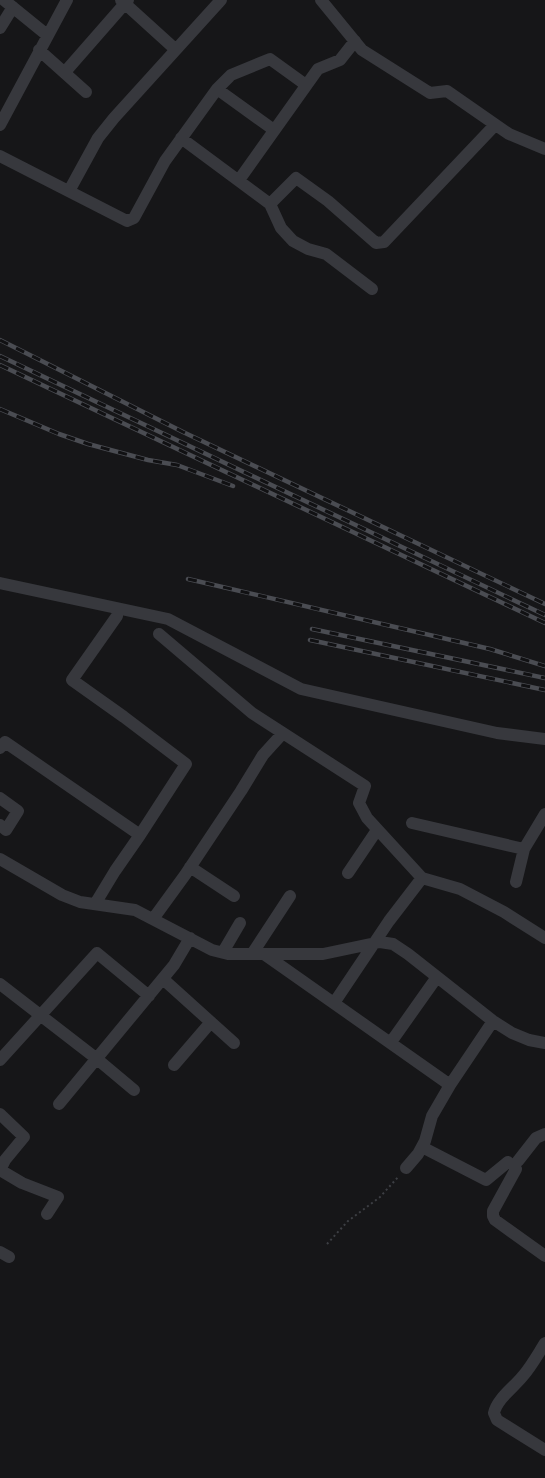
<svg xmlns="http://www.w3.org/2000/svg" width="545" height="1478" viewBox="0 0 545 1478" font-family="Mulish,sans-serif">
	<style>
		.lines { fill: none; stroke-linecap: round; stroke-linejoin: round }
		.path { stroke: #3d3f44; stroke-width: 2; stroke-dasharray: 2 3; stroke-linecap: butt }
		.street { stroke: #37383d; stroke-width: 12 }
		.rail-casing { stroke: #4a4c52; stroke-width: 4.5 }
		.rail { stroke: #111113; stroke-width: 3; stroke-dasharray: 9; stroke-linecap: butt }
	</style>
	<rect width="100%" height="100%" fill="#161618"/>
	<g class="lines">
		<path class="path" d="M327,1244L348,1221L380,1197L399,1176"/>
		<path class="street" d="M4,0L47,35
			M121,0L175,49
			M321,0L362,50L430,93L447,91L509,134L545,149
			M0,28L13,7
			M39,50L86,92
			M65,72L128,0
			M217,89L274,130
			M0,125L67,0
			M181,138L270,204L281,228L293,241L308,249L326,254L372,289
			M0,156L127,221L134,218L165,161L217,89L231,75L270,59L306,85
			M239,180L318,69L340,60L355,41
			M69,191L98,138L114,118L221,0
			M270,204L296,178L328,201L376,243L384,242L495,125
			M0,583L168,619L301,689L497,733L545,739
			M117,616L72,680L124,717L186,764L140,835
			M159,634L252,713L365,786L359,803L367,818L422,878L460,889L504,912L545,938
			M0,748L5,742L140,835L115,871L95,904
			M0,798L18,811L6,830L0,825
			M412,823L524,849L516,882
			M524,849L545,814
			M0,859L62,895L80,902L135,910L212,950L228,954H323L380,942L393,944L408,954L493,1021L512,1033L529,1040L545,1043
			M190,867L234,896
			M348,873L377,830
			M153,919L185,875L241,791L263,755L283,733
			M223,952L240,923
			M252,954L290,896
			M264,954L450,1085
			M163,979L234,1043
			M0,984L97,1059L134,1090
			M334,1003L389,921L422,878
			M391,1042L437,977
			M0,1060L97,953L149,996
			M174,1065L211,1022
			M59,1104L174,965L190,938
			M0,1114L24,1137L5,1160L0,1170
			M422,1147L486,1180L508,1162
			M518,1161L536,1138L545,1134
			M406,1168L418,1154L425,1141L432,1116L450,1085L493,1021
			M516,1169L493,1211V1216L495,1220L545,1256
			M0,1170L22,1183L58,1197L47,1214
			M0,1252L9,1257
			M545,1343C538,1354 531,1367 522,1377C513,1388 497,1399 494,1413L497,1420L545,1450"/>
		<defs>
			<path id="rail" d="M0,340L183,432L545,604
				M0,356L545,615
				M0,365L545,623
				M0,409L59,434L88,444L148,460L177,465L233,486
				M188,579L490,649L545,666
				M312,629L545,678
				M310,640L545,690"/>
		</defs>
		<use href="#rail" class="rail-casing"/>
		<use href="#rail" class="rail"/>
	</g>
</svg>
